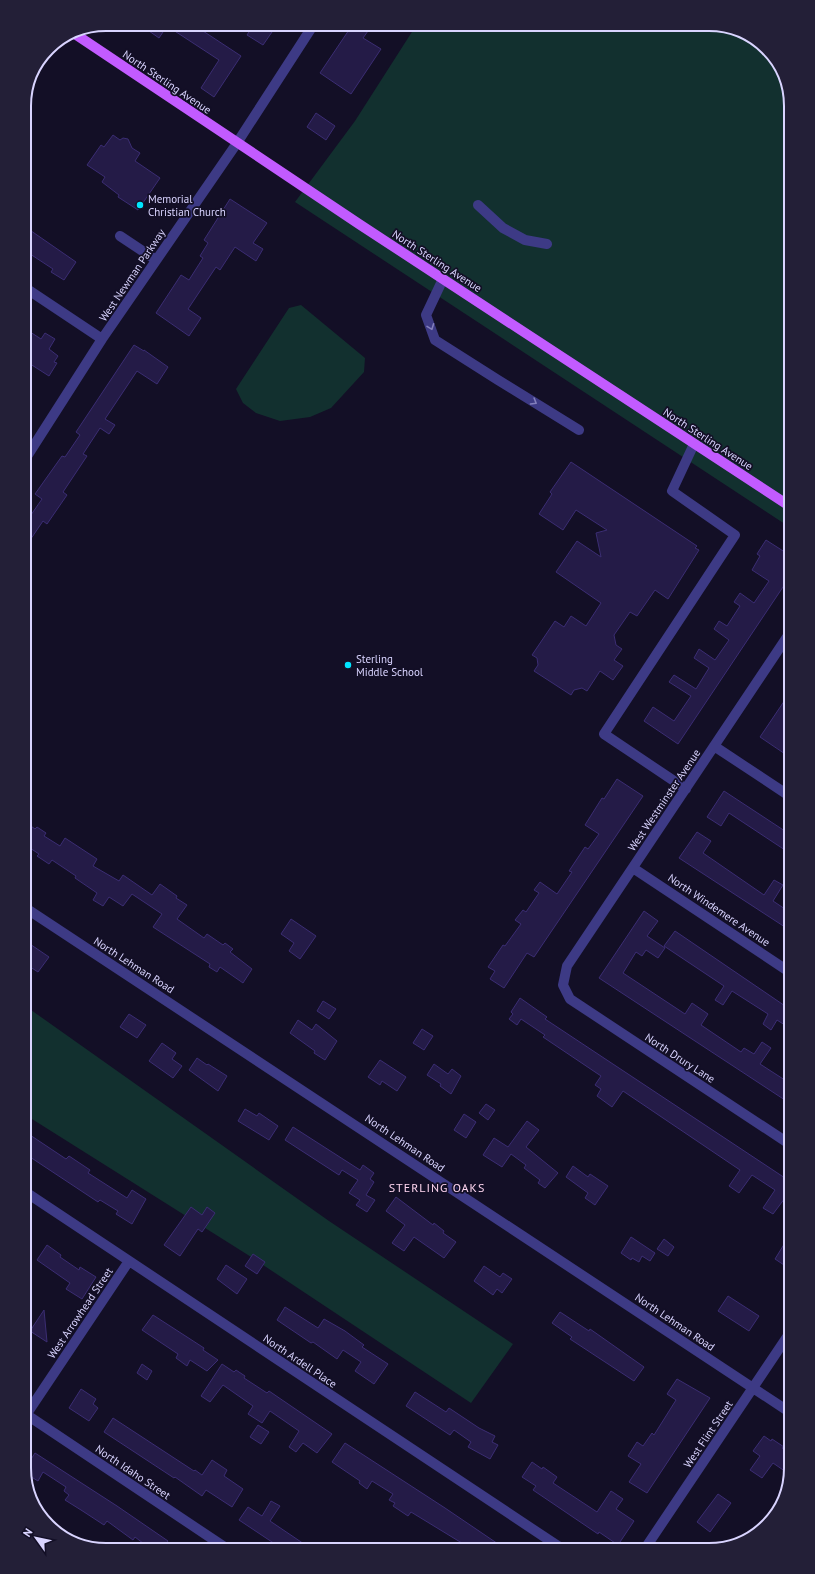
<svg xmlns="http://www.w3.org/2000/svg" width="815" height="1574" viewBox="0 0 815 1574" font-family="'PT Sans',sans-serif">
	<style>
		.green { fill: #12302f }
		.building { fill: #241b47; stroke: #3b2d73 }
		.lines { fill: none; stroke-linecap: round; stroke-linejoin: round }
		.minor { stroke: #3d3a85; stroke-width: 10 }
		.major { stroke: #c25bff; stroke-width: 10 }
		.oneway { stroke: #837fbc }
		.poi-dot { fill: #00e5ff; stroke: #130f26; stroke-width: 1.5 }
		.labels { text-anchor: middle; stroke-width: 3.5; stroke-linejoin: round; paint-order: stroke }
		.street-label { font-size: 11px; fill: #d9d4ff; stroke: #130f26 }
		.poi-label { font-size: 11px; fill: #d9d4ff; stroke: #130f26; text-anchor: start }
		.neighbourhood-label { font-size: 12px; letter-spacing: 1px; fill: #ffd6f0; stroke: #130f26 }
		.rim { fill: none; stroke: #d9d4ff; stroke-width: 2 }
	</style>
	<rect width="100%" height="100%" fill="#130f26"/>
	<path class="green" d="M417,24H714L755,38L785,75L791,106V528L295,202L355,121Z
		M301,305L365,358L364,372L331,408L310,417L280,421L256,413L243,403L236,389L289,308Z
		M24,1005L329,1221L513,1344L471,1403L248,1255L24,1114Z"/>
	<path class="building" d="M139,24H208L203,31L241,56L214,97L201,88L219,60L167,26L159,38Z
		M254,24H274L270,30L272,32L263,45L247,35Z
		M353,24H373L363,38L381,49L351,94L320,73Z
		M316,113L335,126L326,140L307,127Z
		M113,135L120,140L123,138L128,139L132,148L140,153L135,161L160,178L138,210L118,197L119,195L102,182L105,177L87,165L101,145L104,147Z
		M230,199L267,223L253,243L263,249L256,261L235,247L220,270L216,267L188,309L201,318L189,336L156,313L181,275L189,280L203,258L200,256L208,243L204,240Z
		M24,226L76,262L64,280L51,272L53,269L24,250Z
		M24,328L41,339L45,333L55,339L49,349L58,356L54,362L57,363L49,376L24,360Z
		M134,345L144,351V350L168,367L157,384L137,371L105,419L115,425L109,434L100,428L83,454L87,456L63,492L67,495L47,524L43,521L24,549V525L42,499L35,494L62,456L65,457L80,435L76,432Z
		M571,462L697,546L695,548L699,550L668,599L655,590L637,616L630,612L614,635L616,645L622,649L614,660L623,666L613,680L600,671L587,691L582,688L574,690L571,695L534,671L538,665L537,658L532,655L555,621L564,627L571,616L586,626L601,603L556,572L577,541L601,557L596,533L607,530L576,510L563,530L539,514L552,494L550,492Z
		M766,540L791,556V575L678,744L644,721L653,707L674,721L691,696L669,682L674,675L696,689L709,668L694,658L699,649L715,660L729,640L714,629L719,621L727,626L740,606L734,602L740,593L754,603L769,581L752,570L760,556L757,554Z
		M791,691V758L760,737Z
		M617,779L643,796L534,957L527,953L504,988L490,979L495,971L488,967L503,945L505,946L521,924L515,920L523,910L526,912L539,893L534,890L540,882L557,894L572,872L569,871L585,847L588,849L599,834L585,825L602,798L604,799Z
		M724,791L791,835V854L729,813L721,826L707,817Z
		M24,821L35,829L37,827L46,833L44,836L60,846L65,838L97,859L93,866L119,881L123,875L152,895L160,884L177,896L176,898L187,905L177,919L204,938L207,934L223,945L225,943L233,949L230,952L252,969L243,983L220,967L217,972L209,967L210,964L153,927L162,914L132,894L123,906L109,897L103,906L93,900L97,893L75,878L76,876L52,860L49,864L37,856L39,854L24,844Z
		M697,832L711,841L703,853L764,895L774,880L783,885L773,901L791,913V931L679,858Z
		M644,911L658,921L647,936L665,948L658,958L646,950L642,956L636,952L623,973L685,1014L692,1003L708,1014L701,1025L741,1052L744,1048L754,1054L762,1042L771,1048L760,1064L791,1084V1104L599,978Z
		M291,919L316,936L300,959L289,951L294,943L281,934Z
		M675,931L791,1010V1029L777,1020L771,1030L763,1024L768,1014L732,991L723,1005L715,1000L724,986L664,946Z
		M24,940L49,957L38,972L24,963Z
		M520,998L547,1017L545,1019L791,1182V1202L785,1198L773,1214L763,1208L775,1190L752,1175L739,1193L729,1186L740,1170L623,1091L612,1107L597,1096L601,1089L595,1085L601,1076L543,1037L545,1035L521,1019L517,1025L509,1019L513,1014L511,1012Z
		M323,1001L336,1009L329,1019L317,1011Z
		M129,1014L146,1025L137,1038L120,1027Z
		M298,1020L312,1030L316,1024L337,1041L325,1060L314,1053L315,1051L290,1033Z
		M422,1029L433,1036L424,1050L413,1043Z
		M162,1043L176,1053L172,1059L182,1066L173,1078L149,1061Z
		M197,1058L207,1065L208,1064L227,1076L218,1091L189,1070Z
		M380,1060L406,1077L397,1091L382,1081L380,1085L368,1077Z
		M434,1064L448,1074L452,1069L461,1076L451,1094L440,1086L441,1084L427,1075Z
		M486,1104L495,1110L488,1120L479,1113Z
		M245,1109L257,1116L259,1113L278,1126L269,1140L238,1121Z
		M464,1114L476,1122L466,1138L454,1130Z
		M527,1121L539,1130L526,1147L558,1173L545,1188L538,1183L540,1180L524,1168L526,1165L511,1154L502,1167L483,1155L494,1138L508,1147Z
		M293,1127L360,1170L363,1165L374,1173L370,1179L374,1182L366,1195L375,1200L367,1212L356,1205L360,1200L349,1193L358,1180L342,1170L339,1175L285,1140Z
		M24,1131L66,1159L69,1156L90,1170L88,1173L127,1198L132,1190L146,1199L132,1224L116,1214L118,1211L100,1200L98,1202L24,1153Z
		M573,1166L588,1177L590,1174L608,1186L595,1205L585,1198L588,1193L566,1177Z
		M396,1197L433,1225L434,1223L444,1231L443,1233L456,1242L444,1258L414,1237L404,1251L392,1243L405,1225L386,1211Z
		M191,1207L202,1215L207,1207L215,1213L202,1232L198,1229L180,1256L164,1245Z
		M791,1233V1261L787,1267L775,1259Z
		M631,1237L655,1253L650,1261L642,1256L639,1262L632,1258L631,1260L621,1253Z
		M664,1239L674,1247L668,1256L657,1249Z
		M47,1245L61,1255L60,1257L79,1270L80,1267L96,1277L82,1299L66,1289L70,1283L37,1260Z
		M253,1254L265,1262L257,1274L245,1266Z
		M226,1265L247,1279L237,1294L217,1279Z
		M484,1266L500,1277L503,1273L512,1279L502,1293L497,1289L493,1295L474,1281Z
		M728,1296L759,1316L749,1331L718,1311Z
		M285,1307L318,1328L324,1319L345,1331L364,1345L362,1347L388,1364L374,1384L355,1371L361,1362L343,1350L337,1359L313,1342L311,1343L277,1320Z
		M44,1310L47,1342L30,1331Z
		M560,1312L589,1331L590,1329L644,1367L634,1381L570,1339L572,1337L552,1323Z
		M153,1315L204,1348L203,1350L218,1360L207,1371L190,1360L187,1366L176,1358L178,1354L142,1330Z
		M142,1364L152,1371L147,1380L137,1373Z
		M222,1364L234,1372L236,1370L245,1376L244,1378L267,1393L269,1391L332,1434L317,1453L303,1443L296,1452L289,1447L299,1431L270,1411L262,1423L248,1414L253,1406L223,1385L210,1402L201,1396Z
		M677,1379L710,1398L647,1493L629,1482L641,1464L628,1456L637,1442L643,1446L652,1433L654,1435L676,1400L667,1394Z
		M81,1389L96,1399L93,1404L98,1408L89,1421L69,1408Z
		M415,1392L446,1412L449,1408L479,1428L495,1436L492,1442L498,1445L490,1459L468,1447L471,1442L454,1430L450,1435L406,1406Z
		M113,1418L194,1471L195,1470L202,1475L212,1460L227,1470L224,1476L243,1489L232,1507L206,1490L202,1496L175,1477L174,1478L104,1432Z
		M258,1425L269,1432L261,1444L250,1437Z
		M764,1436L771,1441L772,1439L784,1447L782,1448L791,1454V1468L789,1474L773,1463L762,1478L750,1470L760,1456L753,1451Z
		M345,1443L445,1508L507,1550H477L471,1546L470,1548L411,1512L408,1516L393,1506L395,1503L389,1500L393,1494L372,1481L367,1489L359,1483L360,1481L332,1462Z
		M35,1453L117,1506L168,1541L161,1550H152L135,1537L133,1540L107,1521L104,1525L81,1510L65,1500L69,1495L64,1491L66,1487L43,1472L38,1481L25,1473L24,1470Z
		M532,1462L542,1469L543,1467L557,1477L553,1483L597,1512L611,1491L623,1499L616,1509L634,1521L618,1545L599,1532L598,1534L533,1490L536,1486L522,1477Z
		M718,1494L731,1503L710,1532L697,1522Z
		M271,1501L280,1506L270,1521L313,1550H284L239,1520L248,1507L262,1516Z"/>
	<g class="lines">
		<path class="minor" d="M478,205L503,228L525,240L547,244
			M120,236L156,260
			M443,279L426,315L435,340L498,380L579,430
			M24,287L102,339
			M24,461L102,339L237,143L314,24
			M714,746L791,797
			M686,789L604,734L735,535L672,491L694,444
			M633,868L791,973
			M24,907L791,1413
			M791,1145L570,999L563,985L567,966L791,631
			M24,1191L564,1550
			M24,1413L229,1550
			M24,1418L129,1261
			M644,1550L791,1331"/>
		<path class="major" d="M72,32L359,224L791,507"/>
	</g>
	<defs><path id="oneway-chevron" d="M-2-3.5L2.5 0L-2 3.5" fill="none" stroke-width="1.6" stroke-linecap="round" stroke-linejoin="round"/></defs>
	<g class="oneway">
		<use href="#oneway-chevron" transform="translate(431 327) rotate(69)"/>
		<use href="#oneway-chevron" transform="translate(534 402) rotate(31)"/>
	</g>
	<g class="poi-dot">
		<circle cx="140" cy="205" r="4"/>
		<circle cx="348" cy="665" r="4"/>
	</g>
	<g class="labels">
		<g class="street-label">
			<text transform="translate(167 82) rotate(34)" y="4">North Sterling Avenue</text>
			<text transform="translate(437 261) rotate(33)" y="4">North Sterling Avenue</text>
			<text transform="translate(132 275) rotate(-56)" y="4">West Newman Parkway</text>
			<text transform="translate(708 439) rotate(33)" y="4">North Sterling Avenue</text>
			<text transform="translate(664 800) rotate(-56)" y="4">West Westminster Avenue</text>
			<text transform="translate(719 910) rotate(34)" y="4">North Windemere Avenue</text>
			<text transform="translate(134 965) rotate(33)" y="4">North Lehman Road</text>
			<text transform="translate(680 1058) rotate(33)" y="4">North Drury Lane</text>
			<text transform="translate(405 1143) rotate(34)" y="4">North Lehman Road</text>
			<text transform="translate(80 1313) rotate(-56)" y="4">West Arrowhead Street</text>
			<text transform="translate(675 1322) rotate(34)" y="4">North Lehman Road</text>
			<text transform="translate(300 1361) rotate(34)" y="4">North Ardell Place</text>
			<text transform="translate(708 1434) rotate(-56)" y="4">West Flint Street</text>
			<text transform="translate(133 1472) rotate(34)" y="4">North Idaho Street</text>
		</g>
		<g class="poi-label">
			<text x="148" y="203">Memorial<tspan x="148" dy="13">Christian Church</tspan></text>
			<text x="356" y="663">Sterling<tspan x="356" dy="13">Middle School</tspan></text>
		</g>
		<g class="neighbourhood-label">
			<text x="437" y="1192">STERLING OAKS</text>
		</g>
	</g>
	<path d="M0 0H815V1574H0ZM106 31H709A75 75 0 0 1 784 106V1468A75 75 0 0 1 709 1543H106A75 75 0 0 1 31 1468V106A75 75 0 0 1 106 31Z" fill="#231f37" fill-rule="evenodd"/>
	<path class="rim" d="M106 31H709A75 75 0 0 1 784 106V1468A75 75 0 0 1 709 1543H106A75 75 0 0 1 31 1468V106A75 75 0 0 1 106 31Z"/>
	<g transform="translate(36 1538) rotate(303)" stroke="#130f26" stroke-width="3" paint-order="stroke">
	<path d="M0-3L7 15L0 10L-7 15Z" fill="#d9d4ff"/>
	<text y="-6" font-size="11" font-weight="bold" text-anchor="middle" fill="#d9d4ff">N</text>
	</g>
</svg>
